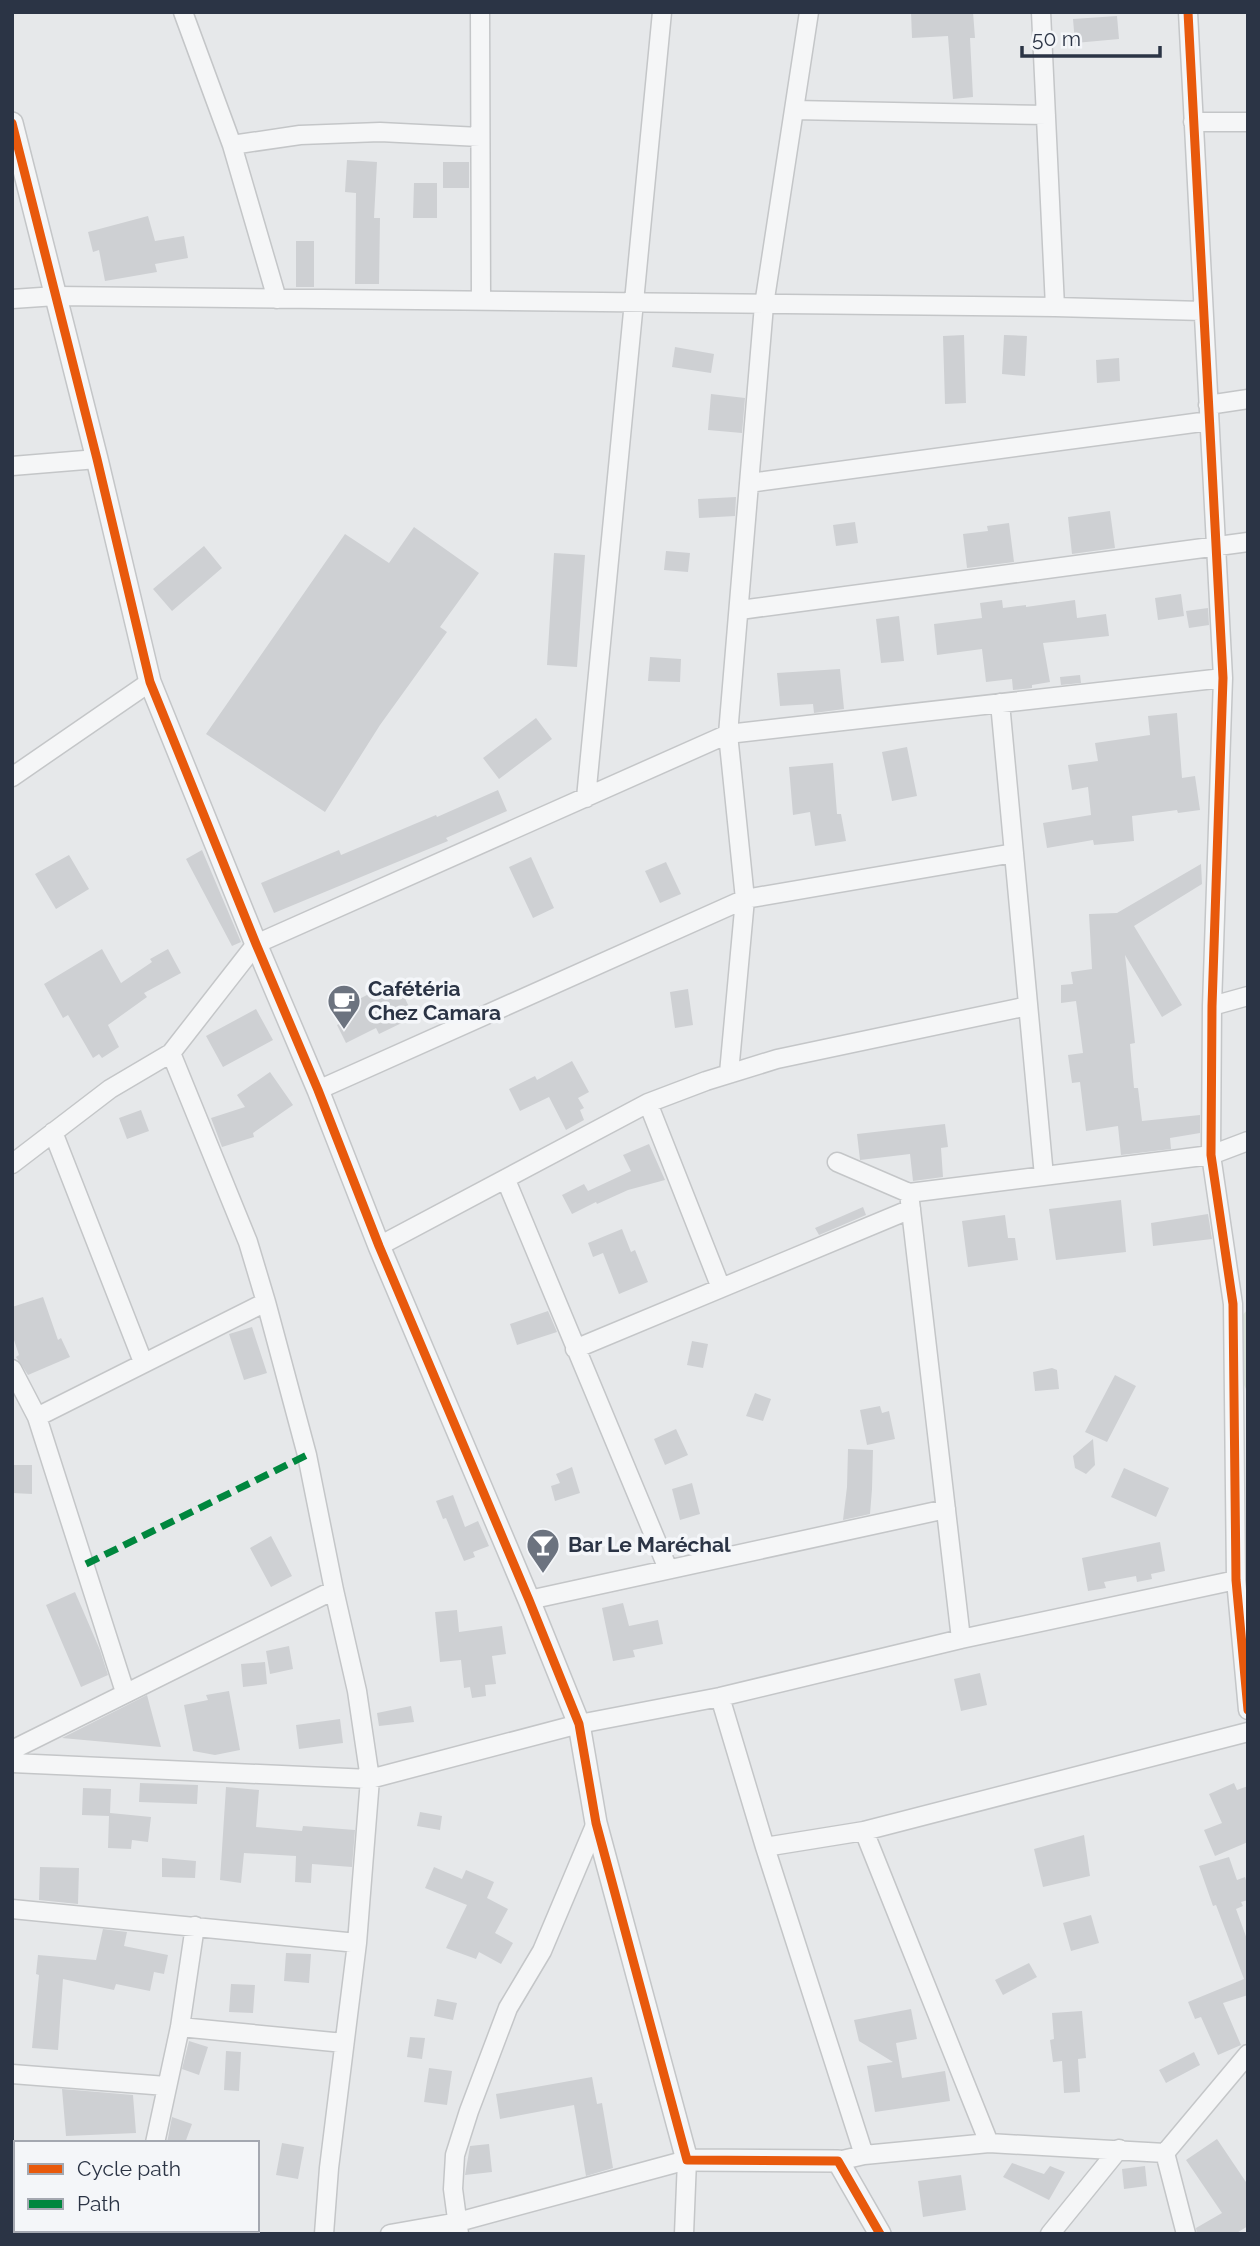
<svg xmlns="http://www.w3.org/2000/svg" width="1260" height="2246" viewBox="0 0 1260 2246" font-family="Raleway,sans-serif">
	<style>
		.green { fill: #d6ded6 }
		.building { fill: #ced0d3 }
		.lines { fill: none; stroke-linecap: round; stroke-linejoin: round }
		.minor-casing { stroke: #c4c6c8; stroke-width: 21 }
		.tertiary-casing { stroke: #c4c6c8; stroke-width: 24 }
		.minor { stroke: #f5f6f7; stroke-width: 18 }
		.tertiary { stroke: #f5f6f7; stroke-width: 21 }
		.quiet { stroke: #00873e; stroke-width: 7; stroke-dasharray: 14 7; stroke-linecap: butt }
		.cycleway-casing { stroke: #f4f6f9; stroke-width: 13 }
		.cycleway { stroke: #e8590c; stroke-width: 9 }
		.labels { text-anchor: middle; stroke-width: 7; stroke-linejoin: round; paint-order: stroke }
		.poi-label { font-size: 21px; font-weight: bold; fill: #2b3445; stroke: #f4f6f9; text-anchor: start }
	</style>
	<rect width="100%" height="100%" fill="#e6e8ea"/>
	<path class="green" d="M1248,1309V1393L1237,1371L1234,1325Z"/>
	<path class="building" d="M911,12H973L975,38H970L973,97L953,99L948,36L912,38Z
		M1117,16L1119,39L1075,43L1073,19Z
		M347,160L377,162L374,218H380L379,284H355L356,193L345,192Z
		M443,162H469V188H443Z
		M414,183H437V218H413Z
		M148,216L155,241L184,236L188,258L155,264L157,272L105,281L99,250L93,252L88,232Z
		M296,241H314V287H296Z
		M964,335L966,403L945,404L943,336Z
		M1004,335L1027,336L1025,376L1002,374Z
		M675,347L714,354L711,373L672,367Z
		M1119,358L1120,381L1097,383L1096,360Z
		M711,394L745,398L742,433L708,430Z
		M736,497L735,516L699,518L698,499Z
		M1110,511L1115,548L1072,554L1068,517Z
		M855,522L858,543L836,546L833,525Z
		M1009,523L1014,562L967,568L963,534L988,531L987,526Z
		M414,527L479,573L440,627L447,632L380,725L325,812L206,734L345,534L389,563Z
		M204,546L222,568L172,611L153,589Z
		M666,551L690,553L688,572L664,570Z
		M554,553L585,555L577,667L547,665Z
		M1181,594L1184,616L1158,620L1155,598Z
		M1002,600L1003,608L1026,605V607L1075,600L1077,618L1106,614L1109,636L1043,643L1050,682L1032,685V688L1013,690L1012,679L986,682L982,649L937,655L934,624L982,618L980,603Z
		M1208,608L1209,625L1189,628L1186,611Z
		M899,616L904,661L881,663L876,619Z
		M650,657L681,659L680,682L648,681Z
		M840,669L844,709L814,713L813,704L780,706L777,673Z
		M1080,675L1081,683L1061,685L1060,677Z
		M1177,713L1182,778L1195,776L1200,810L1178,813L1177,810L1132,816L1134,841L1094,845L1093,840L1047,848L1043,823L1091,815L1088,787L1072,790L1068,765L1098,761L1095,743L1150,735L1148,716Z
		M536,718L552,739L499,779L483,758Z
		M907,747L917,796L892,801L882,752Z
		M833,763L837,814H841L846,841L815,846L810,812L793,815L789,767Z
		M498,790L507,811L446,838L448,841L274,913L261,883L339,850L341,855L436,815L437,817Z
		M202,850L241,942L232,946L186,859Z
		M69,855L89,889L56,909L35,874Z
		M531,857L554,908L533,918L509,867Z
		M666,862L681,894L660,903L645,871Z
		M1201,864L1202,884L1134,926L1182,1005L1162,1017L1125,955L1135,1043L1130,1044L1134,1088H1138L1142,1121L1200,1115V1133L1170,1138L1171,1149L1121,1155L1118,1126L1086,1131L1080,1082L1072,1083L1068,1055L1083,1053L1076,1001L1061,1003V985L1073,984L1071,972L1092,969L1089,914L1117,913Z
		M102,949L121,983L152,962L150,959L168,949L181,973L144,993L147,997L108,1025L119,1047L102,1058L99,1054L93,1058L68,1015L63,1018L44,984Z
		M396,980L414,1017L379,1034L376,1028L346,1043L337,1025L341,1023L334,1012Z
		M688,989L693,1025L675,1028L670,992Z
		M256,1009L273,1040L223,1067L206,1036Z
		M572,1061L589,1092L578,1098L584,1108L580,1110L584,1120L566,1130L549,1097L520,1111L509,1089L535,1076L537,1080Z
		M270,1072L293,1105L253,1133L254,1137L222,1147L211,1118L245,1107L237,1095Z
		M141,1110L149,1131L127,1139L119,1118Z
		M945,1124L948,1147L941,1148L943,1177L913,1181L910,1154L860,1160L857,1134Z
		M649,1144L665,1180L628,1190L597,1204L596,1202L572,1214L562,1195L584,1184L588,1191L631,1171L623,1155Z
		M1121,1200L1126,1252L1056,1260L1049,1209Z
		M863,1207L866,1215L819,1235L815,1228Z
		M1208,1214L1212,1239L1153,1246L1151,1223Z
		M1005,1215L1008,1238H1015L1018,1260L968,1267L962,1221Z
		M622,1229L631,1252L635,1250L648,1282L619,1294L603,1253L593,1257L588,1243Z
		M43,1297L58,1340L61,1338L70,1357L28,1375L16,1357L19,1355L12,1334V1307Z
		M548,1311L557,1332L517,1345L510,1324Z
		M252,1327L267,1373L244,1380L229,1334Z
		M692,1341L708,1344L703,1368L687,1365Z
		M1052,1368L1057,1370L1059,1389L1035,1391L1033,1372Z
		M1115,1375L1136,1386L1107,1442L1085,1432Z
		M755,1393L771,1399L763,1421L746,1416Z
		M880,1406L882,1413L889,1411L895,1439L867,1445L860,1410Z
		M676,1429L688,1455L665,1465L654,1439Z
		M1093,1439L1095,1465L1086,1474L1075,1468L1073,1456Z
		M848,1449L873,1450L872,1489L870,1514L843,1520L847,1487Z
		M12,1465H32V1494L12,1493Z
		M572,1467L580,1493L555,1501L551,1486L560,1483L556,1474Z
		M1124,1468L1169,1488L1156,1517L1111,1497Z
		M692,1483L700,1514L680,1520L672,1489Z
		M453,1495L465,1527L478,1521L489,1546L473,1552L475,1557L464,1561L446,1518L443,1519L436,1501Z
		M271,1536L292,1576L271,1587L250,1548Z
		M1160,1542L1165,1571L1151,1574L1152,1579L1137,1582L1136,1576L1104,1582L1106,1588L1088,1591L1082,1558Z
		M75,1592L100,1650L108,1675L81,1687L46,1605Z
		M623,1603L629,1626L658,1620L663,1644L633,1650L635,1657L613,1661L602,1608Z
		M457,1610L459,1632L502,1626L506,1654L492,1656L496,1684L485,1685L486,1696L472,1698L470,1687L464,1688L461,1660L440,1662L435,1612Z
		M289,1646L293,1669L270,1674L266,1651Z
		M265,1662L267,1684L243,1687L241,1664Z
		M980,1673L987,1705L961,1711L954,1679Z
		M229,1691L240,1750L215,1755L193,1751L184,1705L208,1700L206,1695Z
		M147,1695L161,1747L62,1738Z
		M411,1706L414,1722L379,1726L377,1713Z
		M340,1719L343,1743L299,1749L296,1725Z
		M140,1783L198,1785L197,1804L139,1802Z
		M1234,1783L1237,1790L1248,1786V1842L1215,1856L1204,1830L1222,1823L1209,1794Z
		M226,1787L259,1790L256,1827L302,1831L303,1826L355,1830L352,1867L312,1864L311,1883L295,1882L296,1856L244,1853L241,1883L220,1880Z
		M83,1788L111,1789L110,1813L151,1817L148,1842L132,1840L131,1849L108,1848L109,1816L82,1815Z
		M420,1812L442,1816L440,1830L417,1826Z
		M1084,1835L1090,1876L1043,1887L1034,1849Z
		M1229,1857L1237,1880L1245,1877L1248,1887V1900L1241,1902L1243,1906L1236,1909L1248,1942V1995L1223,2003L1241,2045L1218,2055L1201,2017L1195,2019L1188,2002L1244,1979L1216,1905L1213,1906L1199,1866Z
		M162,1858L196,1861L195,1878L162,1877Z
		M40,1867L79,1868L78,1904L39,1900Z
		M434,1867L462,1879L466,1870L494,1882L487,1898L508,1909L495,1933L513,1943L501,1964L479,1952L476,1959L446,1948L467,1905L425,1888Z
		M1091,1915L1099,1943L1071,1951L1063,1923Z
		M103,1929L127,1932L124,1946L168,1955L164,1974L154,1972L150,1991L116,1984L114,1990L63,1979L58,2050L32,2048L39,1975L36,1974L38,1955L96,1960Z
		M286,1953L311,1954L309,1983L284,1981Z
		M1029,1963L1037,1977L1003,1995L995,1980Z
		M231,1984L255,1985L253,2013L229,2012Z
		M437,1999L457,2003L453,2020L434,2016Z
		M911,2009L917,2039L896,2043L902,2078L945,2071L950,2101L875,2112L867,2066L893,2062L859,2041L854,2020Z
		M1082,2011L1086,2058L1078,2059L1080,2092L1064,2093L1062,2061L1053,2062L1050,2040L1054,2039L1052,2013Z
		M410,2037L425,2038L422,2059L407,2057Z
		M189,2041L208,2047L199,2075L182,2069Z
		M226,2051L241,2052L239,2091L224,2090Z
		M1194,2052L1200,2065L1166,2083L1159,2070Z
		M429,2068L452,2071L447,2105L424,2102Z
		M592,2077L597,2104L602,2103L613,2168L586,2176L574,2105L500,2119L496,2094Z
		M62,2089L133,2095L136,2133L66,2136Z
		M172,2117L192,2124L185,2143H167Z
		M1217,2139L1248,2185V2226L1235,2234H1197L1196,2228L1222,2213L1186,2160Z
		M282,2143L304,2147L298,2179L276,2175Z
		M489,2144L492,2172L465,2175L470,2146Z
		M1012,2163L1044,2174L1050,2166L1065,2172L1049,2200L1003,2177Z
		M1145,2166L1147,2186L1124,2189L1122,2169Z
		M961,2175L966,2210L923,2217L918,2181Z"/>
	<g class="lines">
		<defs>
			<path id="minor" d="M183,12L232,145L277,299
				M480,12L481,300
				M1041,12L1055,307
				M1188,12L1223,678L1212,1006L1211,1155L1233,1304L1236,1580L1248,1710
				M794,110L1046,115
				M1193,122H1248
				M232,145L300,135L380,132L480,137
				M12,299L56,296L1055,307L1203,311
				M1208,405L1248,399
				M12,466L97,459
				M749,483L1209,421
				M740,610L1248,542
				M1000,703L1044,1176
				M12,777L150,682
				M586,798L662,12
				M1212,1006L1248,996
				M171,1053L248,1242L266,1302L307,1455L334,1590L357,1691L370,1779L357,1943L329,2168L324,2234
				M729,1073L745,899L728,734L764,305L809,12
				M318,1090L745,899L1014,853
				M648,1103L721,1288
				M53,1132L143,1362
				M837,1162L909,1193L1211,1155L1248,1141
				M12,1164L110,1089L171,1053L256,944L728,734L1223,678
				M506,1180L668,1569
				M909,1193L961,1639
				M379,1246L648,1103L706,1081L777,1059L1028,1006
				M575,1349L911,1209
				M12,1369L37,1417L125,1692
				M37,1417L266,1302
				M529,1600L946,1509
				M720,1697L765,1847L864,2155
				M12,1750L334,1590
				M12,1763L370,1779L579,1724L720,1697L961,1639L1236,1580
				M864,1831L989,2143
				M765,1847L864,1831L1248,1732
				M12,1909L357,1943
				M180,2027L344,2043
				M12,2074L166,2086
				M155,2143L180,2027L195,1926
				M1165,2153L1186,2234
				M838,2161L864,2155L989,2143L1165,2153L1248,2054
				M148,2230V2234
				M390,2234L458,2222L687,2160L684,2234
				M459,2234L453,2189L455,2155L469,2111L508,2008L542,1951L596,1823
				M1050,2234L1119,2149"/>
			<path id="tertiary" d="M12,123L97,459L150,682L256,944L318,1090L379,1246L529,1600L579,1724L596,1823L687,2160L838,2161L880,2234"/>
		</defs>
		<use href="#minor" class="minor-casing"/>
		<use href="#tertiary" class="tertiary-casing"/>
		<use href="#minor" class="minor"/>
		<use href="#tertiary" class="tertiary"/>
		<path class="quiet" d="M86,1564L307,1455"/>
		<defs>
			<path id="cycleway" d="M1188,12L1223,678L1212,1006L1211,1155L1233,1304L1236,1580L1248,1710
				M12,123L97,459L150,682L256,944L318,1090L379,1246L529,1600L579,1724L596,1823L687,2160L838,2161L880,2234"/>
		</defs>
		<use href="#cycleway" class="cycleway-casing"/>
		<use href="#cycleway" class="cycleway"/>
	</g>
	<defs>
		<symbol id="cafe-pin" viewBox="-11 -11 22 30"><path d="M0 17L-7.5 6A9.5 9.5 0 1 1 7.5 6Z" fill="#6c737f" stroke="#f4f6f9"/><path d="M-5.5-4.5H6V0H3Q3 3.5 0 3.5H-2.5Q-5.5 3.5-5.5 0ZM3-3.2v2h1.7v-2ZM-6 4.5H4V6H-6Z" fill="#fff"/></symbol>
		<symbol id="bar-pin" viewBox="-11 -11 22 30"><path d="M0 17L-7.5 6A9.5 9.5 0 1 1 7.5 6Z" fill="#6c737f" stroke="#f4f6f9"/><path d="M-6-5H6L.8 .8V4.5H3.5V6h-7V4.5H-.8V.8Z" fill="#fff"/></symbol>
	</defs>
	<g fill-rule="evenodd">
		<use href="#cafe-pin" x="325" y="982" width="38" height="52"/>
		<use href="#bar-pin" x="524" y="1526" width="38" height="52"/>
	</g>
	<g class="labels">
		<g class="poi-label">
			<text x="368" y="996">Cafétéria<tspan x="368" dy="24">Chez Camara</tspan></text>
			<text x="568" y="1552">Bar Le Maréchal</text>
		</g>
	</g>
	<rect width="1260" height="2246" fill="none" stroke="#2b3445" stroke-width="28"/>
	<rect x="14" y="2141" width="245" height="91" fill="#f4f6f9" stroke="#a4a8b1" stroke-width="2"/>
	<rect x="28" y="2164" width="35" height="10" fill="#e8590c" stroke="#a4a8b1" stroke-width="2"/>
	<text x="77" y="2176" font-size="21" fill="#2b3445">Cycle path</text>
	<rect x="28" y="2199" width="35" height="10" fill="#00873e" stroke="#a4a8b1" stroke-width="2"/>
	<text x="77" y="2211" font-size="21" fill="#2b3445">Path</text>
	<path d="M1022 46v10h138v-10" fill="none" stroke="#2b3445" stroke-width="3.5"/>
	<text x="1032" y="46" font-size="21" fill="#2b3445" stroke="#f4f6f9" stroke-width="5" paint-order="stroke">50 m</text>
</svg>
